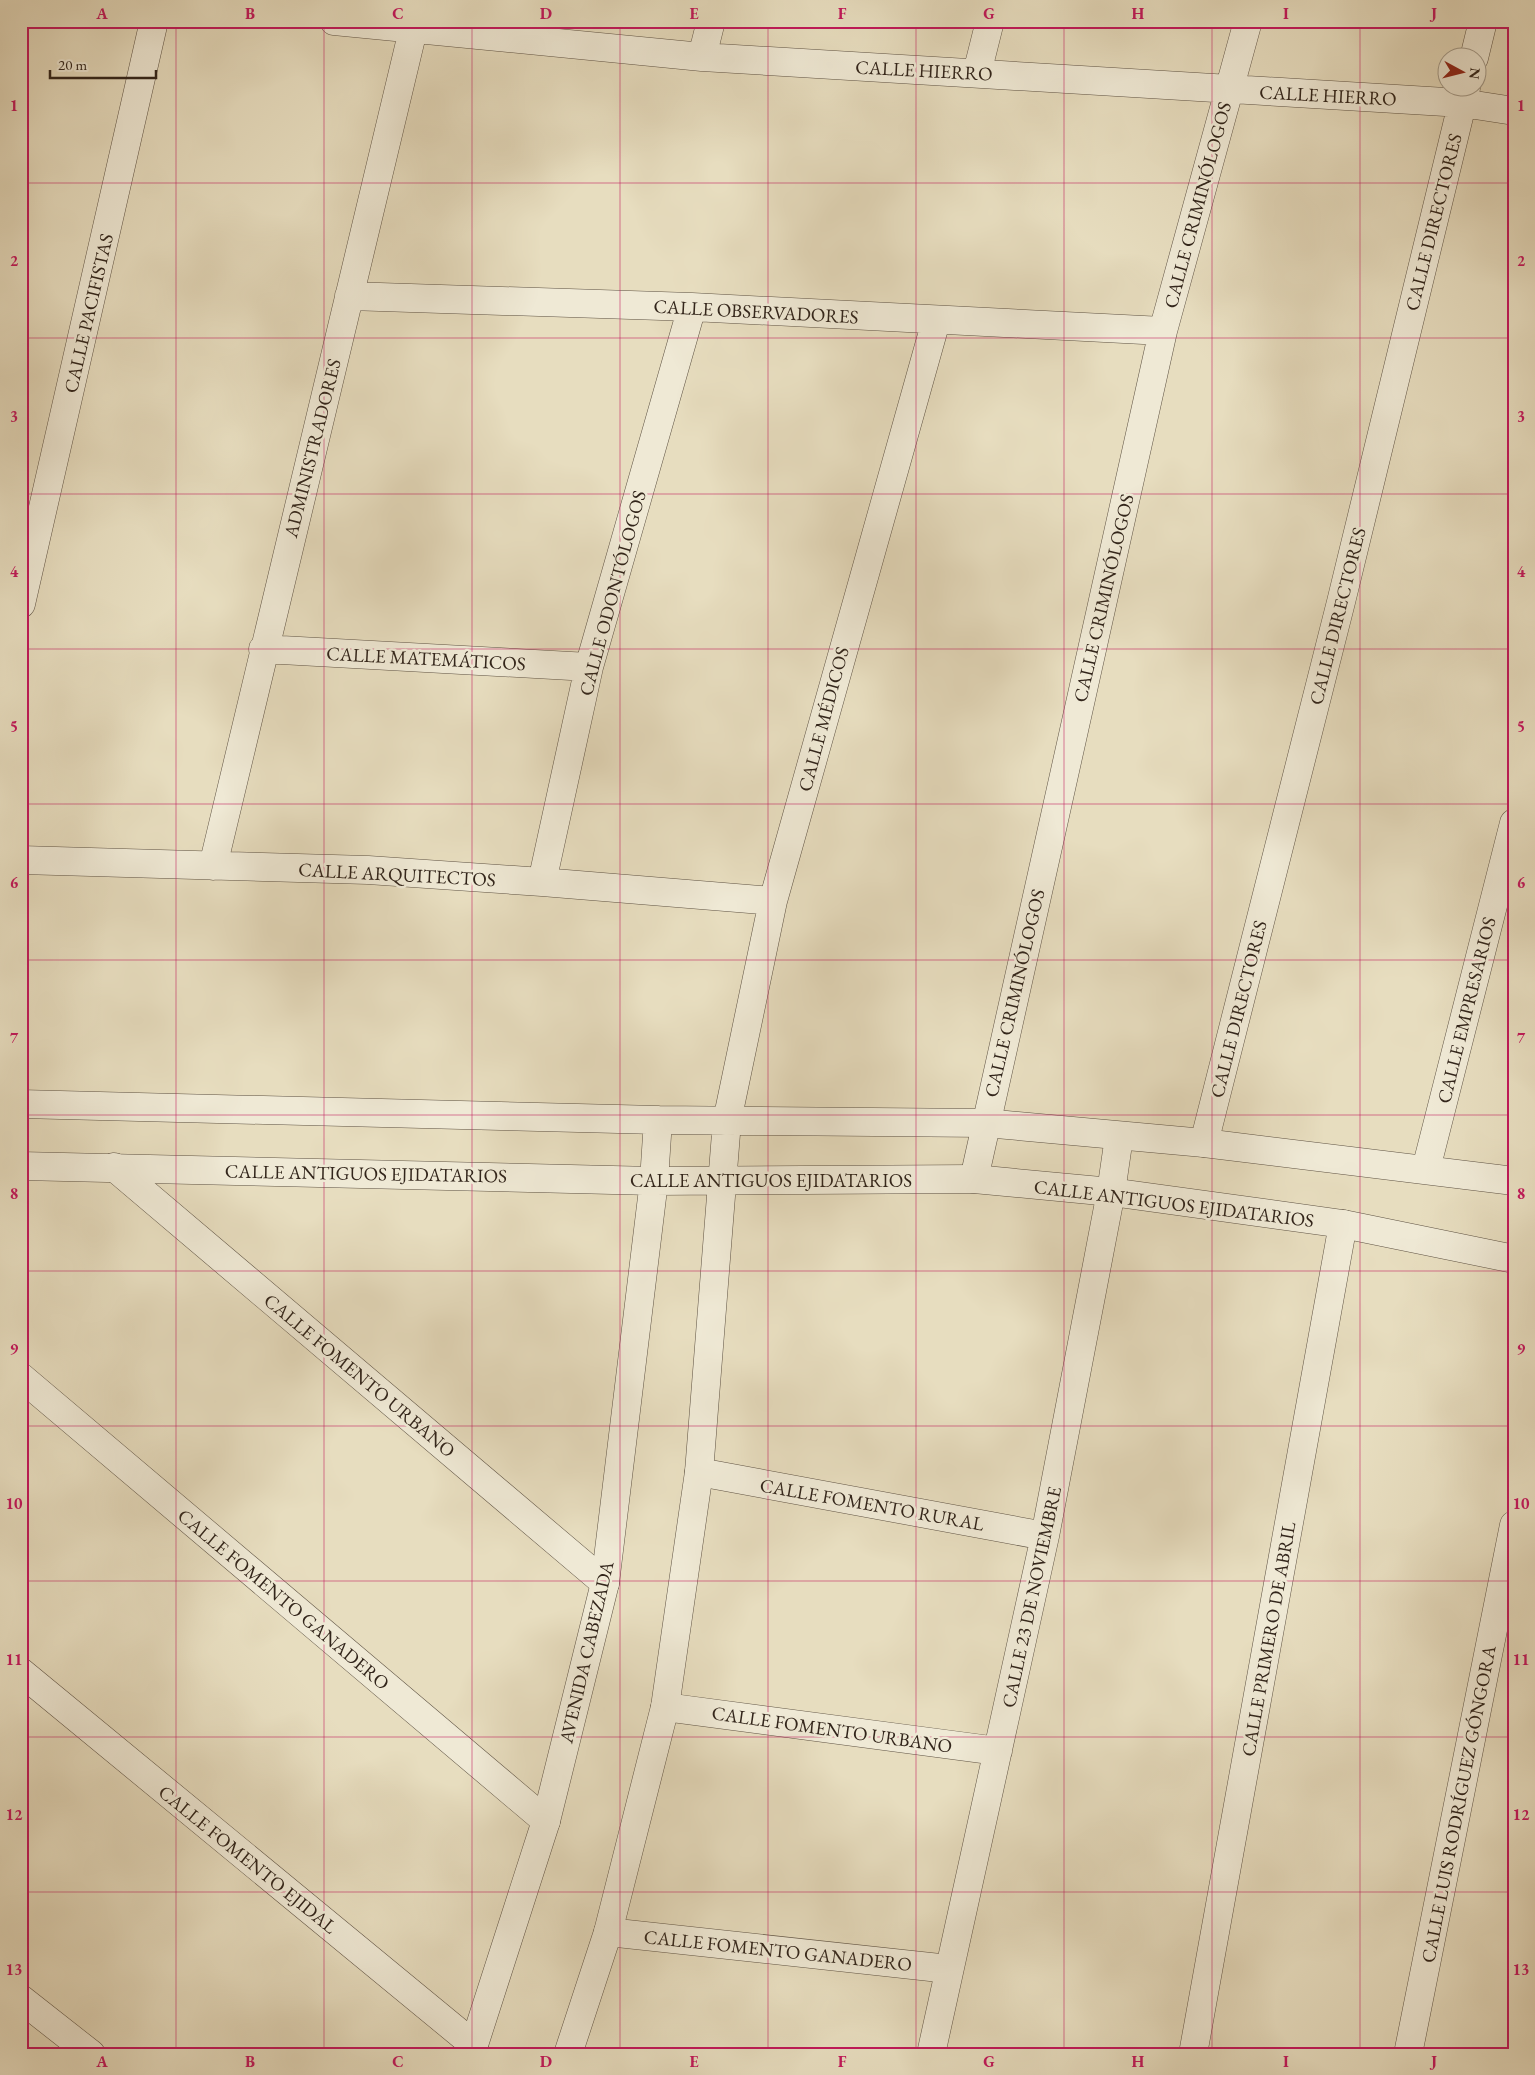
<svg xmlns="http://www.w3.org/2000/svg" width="1535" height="2075" viewBox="0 0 1535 2075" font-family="'EB Garamond',serif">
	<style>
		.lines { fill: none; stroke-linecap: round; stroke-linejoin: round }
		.minor-casing { stroke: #5f5344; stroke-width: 29 }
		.tertiary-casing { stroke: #5f5344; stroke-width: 29 }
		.minor { stroke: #efe9d5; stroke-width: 28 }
		.tertiary { stroke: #efe9d5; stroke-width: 28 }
		.grid { fill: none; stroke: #c2185b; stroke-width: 1; stroke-opacity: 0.55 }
		.labels { text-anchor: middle; stroke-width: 5; stroke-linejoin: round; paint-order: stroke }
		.street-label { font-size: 19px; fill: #32251b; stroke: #efe9d5 }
		.neatline { fill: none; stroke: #c2185b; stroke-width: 2 }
		.grid-label { font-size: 16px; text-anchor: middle; font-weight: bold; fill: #c2185b }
	</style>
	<rect width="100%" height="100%" fill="#e7ddbf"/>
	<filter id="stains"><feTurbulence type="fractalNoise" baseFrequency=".004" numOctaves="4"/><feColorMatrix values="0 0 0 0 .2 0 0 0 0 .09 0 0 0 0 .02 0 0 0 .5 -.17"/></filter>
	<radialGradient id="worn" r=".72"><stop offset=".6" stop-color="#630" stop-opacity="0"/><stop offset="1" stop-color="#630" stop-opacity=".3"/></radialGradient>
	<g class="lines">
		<defs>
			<path id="minor" d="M334,21L702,57L1462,103L1514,111
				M702,57L711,21
				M1474,58L1483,21
				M977,73L990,21
				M349,296L692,307L1163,331
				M21,604L154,21
				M263,649L589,667
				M21,860L368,870L542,882L773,901
				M213,866L413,30
				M542,882L589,667L692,307
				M727,1121L773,901L936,321
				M1204,1143L1341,602L1466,88
				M114,1167L605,1583
				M1426,1169L1514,823
				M974,1179L1163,331L1248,21
				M21,1377L546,1821
				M699,1472L1045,1536
				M21,1672L474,2045
				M665,1707L998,1751
				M608,1932L949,1969
				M21,1999L91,2054
				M931,2054L1045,1536L1111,1192L1119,1137
				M1193,2054L1343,1224
				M1408,2054L1514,1525"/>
			<path id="tertiary" d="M21,1104L658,1120L985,1123L1204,1143L1514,1181
				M21,1166L654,1181L974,1179L1111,1192L1343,1224L1514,1259
				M471,2054L546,1821L605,1583L654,1181L658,1120
				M568,2054L608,1932L665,1707L699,1472L727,1121"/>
		</defs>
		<use href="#minor" class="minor-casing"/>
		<use href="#tertiary" class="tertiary-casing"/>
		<use href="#minor" class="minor"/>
		<use href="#tertiary" class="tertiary"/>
	</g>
	<path class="grid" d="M176,21V2054M324,21V2054M472,21V2054M620,21V2054M768,21V2054M916,21V2054M1064,21V2054M1212,21V2054M1360,21V2054M21,183H1514M21,338H1514M21,494H1514M21,649H1514M21,804H1514M21,960H1514M21,1115H1514M21,1271H1514M21,1426H1514M21,1581H1514M21,1737H1514M21,1892H1514"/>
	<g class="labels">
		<g class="street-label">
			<text transform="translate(924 70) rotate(3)" y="7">CALLE HIERRO</text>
			<text transform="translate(1328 95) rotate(3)" y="7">CALLE HIERRO</text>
			<text transform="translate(1197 205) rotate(-75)" y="7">CALLE CRIMINÓLOGOS</text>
			<text transform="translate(1433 222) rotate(-76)" y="7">CALLE DIRECTORES</text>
			<text transform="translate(756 311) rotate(3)" y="7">CALLE OBSERVADORES</text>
			<text transform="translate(88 313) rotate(-77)" y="7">CALLE PACIFISTAS</text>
			<text transform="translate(312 448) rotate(-76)" y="7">ADMINISTRADORES</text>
			<text transform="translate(612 593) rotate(-75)" y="7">CALLE ODONTÓLOGOS</text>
			<text transform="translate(1103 598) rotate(-77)" y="7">CALLE CRIMINÓLOGOS</text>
			<text transform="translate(1337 616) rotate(-76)" y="7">CALLE DIRECTORES</text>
			<text transform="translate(426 658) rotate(3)" y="7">CALLE MATEMÁTICOS</text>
			<text transform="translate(823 719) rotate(-75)" y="7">CALLE MÉDICOS</text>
			<text transform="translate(397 874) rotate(3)" y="7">CALLE ARQUITECTOS</text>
			<text transform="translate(1014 993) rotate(-77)" y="7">CALLE CRIMINÓLOGOS</text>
			<text transform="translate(1238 1009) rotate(-76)" y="7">CALLE DIRECTORES</text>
			<text transform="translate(1466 1010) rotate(-76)" y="7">CALLE EMPRESARIOS</text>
			<text transform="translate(366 1173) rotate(1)" y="7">CALLE ANTIGUOS EJIDATARIOS</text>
			<text x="771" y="1187">CALLE ANTIGUOS EJIDATARIOS</text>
			<text transform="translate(1174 1203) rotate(7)" y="7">CALLE ANTIGUOS EJIDATARIOS</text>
			<text transform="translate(360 1375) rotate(40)" y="7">CALLE FOMENTO URBANO</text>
			<text transform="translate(872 1504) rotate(10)" y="7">CALLE FOMENTO RURAL</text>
			<text transform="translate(1031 1597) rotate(-78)" y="7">CALLE 23 DE NOVIEMBRE</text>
			<text transform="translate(284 1599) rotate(40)" y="7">CALLE FOMENTO GANADERO</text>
			<text transform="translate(1268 1639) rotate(-80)" y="7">CALLE PRIMERO DE ABRIL</text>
			<text transform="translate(586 1652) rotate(-77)" y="7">AVENIDA CABEZADA</text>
			<text transform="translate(832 1729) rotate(8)" y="7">CALLE FOMENTO URBANO</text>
			<text transform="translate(1458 1804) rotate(-79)" y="7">CALLE LUIS RODRÍGUEZ GÓNGORA</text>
			<text transform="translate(248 1859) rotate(39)" y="7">CALLE FOMENTO EJIDAL</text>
			<text transform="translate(778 1950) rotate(6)" y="7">CALLE FOMENTO GANADERO</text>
		</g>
	</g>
	<rect width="1535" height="2075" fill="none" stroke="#e7ddbf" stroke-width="55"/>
	<g transform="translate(1462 72) rotate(97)"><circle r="24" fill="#efe9d5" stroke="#a39b8b"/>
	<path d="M0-4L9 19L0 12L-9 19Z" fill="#8f2418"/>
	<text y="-8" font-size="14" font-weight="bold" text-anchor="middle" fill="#32251b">N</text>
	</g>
	<path d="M50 70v8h106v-8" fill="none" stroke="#32251b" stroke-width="2.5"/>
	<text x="58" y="70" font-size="15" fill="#32251b" stroke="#efe9d5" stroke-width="4" paint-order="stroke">20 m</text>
	<rect x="28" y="28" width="1480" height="2020" class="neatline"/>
	<g class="grid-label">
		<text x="102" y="19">A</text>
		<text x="250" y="19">B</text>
		<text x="398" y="19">C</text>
		<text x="546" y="19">D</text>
		<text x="694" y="19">E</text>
		<text x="842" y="19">F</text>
		<text x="989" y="19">G</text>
		<text x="1138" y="19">H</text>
		<text x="1286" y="19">I</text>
		<text x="1434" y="19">J</text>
		<text x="14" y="111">1</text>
		<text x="1521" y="111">1</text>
		<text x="14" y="266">2</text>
		<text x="1521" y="266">2</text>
		<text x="14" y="422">3</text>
		<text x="1521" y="422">3</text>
		<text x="14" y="577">4</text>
		<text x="1521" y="577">4</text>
		<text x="14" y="732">5</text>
		<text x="1521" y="732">5</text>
		<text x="14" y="888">6</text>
		<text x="1521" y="888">6</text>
		<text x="14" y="1043">7</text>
		<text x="1521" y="1043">7</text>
		<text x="14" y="1199">8</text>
		<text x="1521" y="1199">8</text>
		<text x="14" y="1354">9</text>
		<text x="1521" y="1354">9</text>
		<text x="14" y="1509">10</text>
		<text x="1521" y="1509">10</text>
		<text x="14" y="1665">11</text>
		<text x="1521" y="1665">11</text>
		<text x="14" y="1820">12</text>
		<text x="1521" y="1820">12</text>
		<text x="14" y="1975">13</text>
		<text x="1521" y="1975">13</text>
		<text x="102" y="2067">A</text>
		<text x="250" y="2067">B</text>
		<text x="398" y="2067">C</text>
		<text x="546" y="2067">D</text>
		<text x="694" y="2067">E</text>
		<text x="842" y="2067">F</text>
		<text x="989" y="2067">G</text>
		<text x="1138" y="2067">H</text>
		<text x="1286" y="2067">I</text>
		<text x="1434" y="2067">J</text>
	</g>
	<rect width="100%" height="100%" filter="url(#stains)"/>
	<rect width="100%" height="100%" fill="url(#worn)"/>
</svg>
